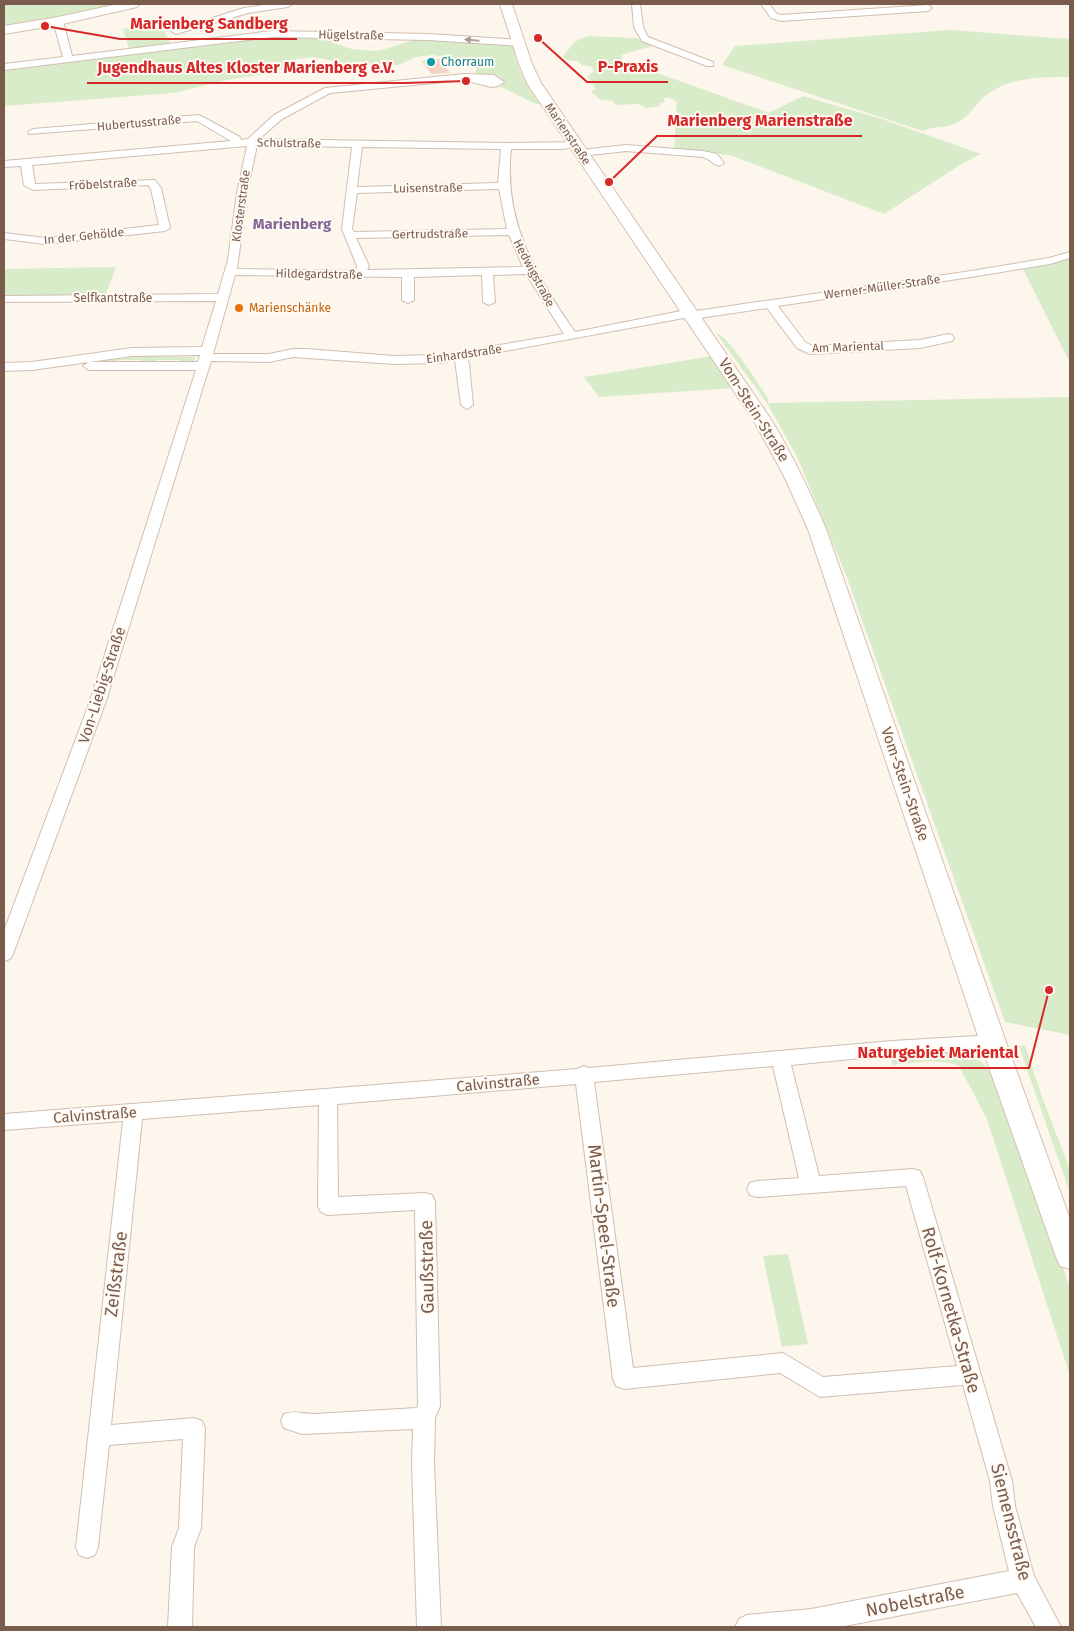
<svg xmlns="http://www.w3.org/2000/svg" width="1074" height="1631" viewBox="0 0 1074 1631" font-family="'Fira Sans',sans-serif">
	<style>
		.green { fill: #d8ecc9 }
		.building { fill: #f3d5c3 }
		.lines { fill: none; stroke-linecap: round; stroke-linejoin: round }
		.street-casing { stroke: #d1beb0; stroke-width: 2 }
		.secondary-casing { stroke: #d6c0b0; stroke-width: 2 }
		.street { fill: #fff; fill-rule: evenodd }
		.secondary { fill: #fff; fill-rule: evenodd }
		.oneway { fill: #af9d94 }
		.culture-dot { fill: #0f9aa8; stroke: #fffaf3; stroke-width: 2 }
		.food-dot { fill: #e8710a; stroke: #fffaf3; stroke-width: 2 }
		.labels { text-anchor: middle; stroke-width: 4; stroke-linejoin: round; paint-order: stroke }
		.far-street-label { font-size: 12px; fill: #7a5c4d; stroke: #fffaf3 }
		.far-culture-label { font-size: 12px; fill: #0d838f; stroke: #fffaf3; text-anchor: start }
		.far-food-label { font-size: 12px; fill: #c56008; stroke: #fffaf3; text-anchor: start }
		.far-quarter-label { font-size: 15px; font-weight: bold; fill: #846695; stroke: #fffaf3 }
		.street-label { font-size: 15px; fill: #7a5c4d; stroke: #fffaf3 }
		.near-street-label { font-size: 18px; fill: #7a5c4d; stroke: #fffaf3 }
		.leader { fill: none; stroke: #d62828; stroke-width: 2 }
		.callout-dot { fill: #d62828; stroke: #fffaf3; stroke-width: 2 }
		.callout-label { font-size: 16px; text-anchor: middle; font-weight: bold; fill: #d62828; stroke: #fffaf3; stroke-width: 4; stroke-linejoin: round; paint-order: stroke }
	</style>
	<rect width="100%" height="100%" fill="#fdf6ec"/>
	<path class="green" d="M4,4H117L63,16L4,25Z
		M138,27L139,29L146,31L163,29L171,44L129,49L123,29Z
		M950,30L1070,39V77C1042,77 1011,77 988,94C976,102 970,117 957,123C946,128 933,126 923,131L722,65L735,46Z
		M266,36H331L333,43L352,49L375,51L385,49L420,38L510,45C516,48 514,56 517,62C521,77 531,92 540,104H536L497,85L501,81L496,76H481L475,74L477,63L433,55L416,57L398,65L347,64L314,57L290,60L285,68L273,73L232,79L173,93L4,106V69Z
		M588,36L636,38L652,46L621,55L624,66L642,71L649,70L769,113L803,96L882,119L981,154L963,163L884,214L730,155L674,150L677,102L670,98H664L665,102L661,103L660,106L646,108L639,104L615,105L613,101L601,100L591,92L596,89L587,76L594,71L592,67L581,65L578,61L567,60L563,57L574,42Z
		M1070,257V363L1023,269L1055,263Z
		M116,267L105,296L4,297V269Z
		M716,333C730,337 758,384 768,398V403L1070,397V1035L1005,1022L846,575L798,459L767,403Z
		M139,356L195,357L194,362L185,364L179,360H156L158,364L145,365L141,360H117L120,365H91L88,363Z
		M712,356L734,388L599,397L584,377Z
		M1025,1045L1041,1094L1070,1170V1193L1019,1046Z
		M960,1048L972,1052L989,1070L1035,1185L1070,1288V1376L987,1119L959,1066C938,1058 915,1063 893,1065L888,1055Z
		M788,1254L808,1344L782,1347L763,1256Z"/>
	<path class="building" d="M431,59H440L450,73L431,74L422,61Z"/>
	<g class="lines">
		<defs>
			<path id="street" d="M271,4H292L288,7L248,13L176,34L171,31L244,8Z
				M632,4H640L643,27L648,37L713,62V66H707L642,41L634,27Z
				M761,4H769L777,14L781,15L928,5L932,8L928,11L781,21L771,18Z
				M58,18L63,21L72,56L272,31L428,34L520,40L525,43L520,46L428,40L272,37L4,70V64L63,57L53,21Z
				M464,74L494,75L504,82L498,86L491,87L464,80L330,93L282,119L259,139L507,143L579,142V146L562,149H511C503,220 535,275 575,332L691,309L696,311L971,271L1049,258L1070,252V258L1050,264L971,277L778,306L805,342L812,346L920,340L948,334L952,335L954,338L952,341L920,348L810,354L797,348L767,308L693,319L689,317L467,358L469,364L473,405L467,409L461,405L455,360L440,363L394,364L293,357L269,362L211,361L106,701L13,954L10,959L4,961V931L90,701L196,370H89L83,366L89,362H198L200,355L132,356L32,370L4,371V363L32,362L132,348L202,347L216,301L4,302V296L218,294L228,260L237,193L247,146L32,165L35,184L155,180L161,188L170,228L165,231L45,244L4,239V233L45,238L159,225L151,189L148,185L33,190L24,185L21,166L4,167V161L231,141L197,121L29,134L28,132L33,129L199,115L240,137L241,140L248,139L274,115L325,88ZM257,145L352,147L342,229L357,266L356,271L237,269L247,193ZM362,147L501,149L498,183L357,187ZM499,189L507,229L354,232L352,229L357,193ZM509,235L523,267L367,270L369,266L356,238ZM526,274L564,334L440,355L394,356L307,349H293L269,354H213L235,275L402,277V300L408,303L414,300V277L482,275L483,302L489,305L495,302L493,275Z
				M626,145L703,151L717,154L724,163L719,166C712,164 710,159 703,157L626,151L581,156L576,153L581,150Z
				M993,1035L999,1037L1002,1042L999,1047L993,1049L892,1055L791,1065L819,1176L913,1169L920,1171L923,1177L1012,1481L1015,1506L1034,1576L1061,1627H1036L1017,1593L839,1627H735L739,1619L747,1615L811,1609L1009,1571L993,1506L990,1481L963,1385L820,1397L780,1373L624,1389L616,1386L613,1379L576,1084L337,1104L338,1197L425,1193L432,1195L435,1201L440,1406L435,1418L434,1463L441,1627H417L412,1463L413,1429L302,1434L284,1428L281,1421L284,1414C294,1410 304,1414 315,1414L417,1408L418,1406L415,1210L328,1215L321,1212L318,1206L319,1105L142,1119L111,1425L194,1418L202,1421L205,1428L201,1528L194,1547L192,1627H168L172,1547L179,1528L183,1439L109,1445L98,1547L95,1555L87,1558L79,1555L76,1547L123,1121L4,1130V1114L515,1074L577,1069L584,1066L588,1068L892,1041ZM773,1066L799,1178L757,1181L750,1183L747,1189L750,1195L757,1197L906,1186L957,1366L823,1377L783,1353L633,1368L594,1082Z"/>
			<path id="secondary" d="M118,4H139L137,7L58,25L4,34V26L58,17Z
				M500,4H512L532,64L541,83L772,421C793,456 810,492 826,529L1006,1042L1070,1219V1269L1060,1266L1056,1257L980,1042L808,529L783,474L754,421L527,83L519,64Z"/>
		</defs>
		<use href="#street" class="street-casing"/>
		<use href="#secondary" class="secondary-casing"/>
		<use href="#street" class="street"/>
		<use href="#secondary" class="secondary"/>
	</g>
	<defs><path id="oneway-solid" d="M-6-.8H1V-3.2L6.5 0L1 3.2V.8H-6Z" transform="scale(1.25)"/></defs>
	<use class="oneway" href="#oneway-solid" transform="translate(472 40) rotate(-175)"/>
	<circle class="culture-dot" cx="431" cy="62" r="5"/>
	<circle class="food-dot" cx="239" cy="308" r="5"/>
	<g class="labels">
		<g class="far-street-label">
			<text transform="translate(351 35) rotate(1)" y="4">Hügelstraße</text>
			<text transform="translate(139 123) rotate(-5)" y="4">Hubertusstraße</text>
			<text transform="translate(568 134) rotate(56)" y="4">Marienstraße</text>
			<text transform="translate(289 143) rotate(1)" y="4">Schulstraße</text>
			<text transform="translate(103 184) rotate(-3)" y="4">Fröbelstraße</text>
			<text transform="translate(428 188) rotate(-1)" y="4">Luisenstraße</text>
			<text transform="translate(241 206) rotate(-82)" y="4">Klosterstraße</text>
			<text transform="translate(430 234) rotate(-1)" y="4">Gertrudstraße</text>
			<text transform="translate(84 236) rotate(-6)" y="4">In der Gehölde</text>
			<text transform="translate(534 273) rotate(62)" y="4">Hedwigstraße</text>
			<text transform="translate(319 274) rotate(1)" y="4">Hildegardstraße</text>
			<text transform="translate(882 287) rotate(-8)" y="4">Werner-Müller-Straße</text>
			<text x="113" y="302">Selfkantstraße</text>
			<text transform="translate(848 347) rotate(-2)" y="4">Am Mariental</text>
			<text transform="translate(464 354) rotate(-8)" y="4">Einhardstraße</text>
		</g>
		<g class="far-culture-label">
			<text x="441" y="66">Chorraum</text>
		</g>
		<g class="far-food-label">
			<text x="249" y="312">Marienschänke</text>
		</g>
		<g class="far-quarter-label">
			<text x="292" y="229">Marienberg</text>
		</g>
		<g class="street-label">
			<text transform="translate(754 410) rotate(58)" y="5">Vom-Stein-Straße</text>
			<text transform="translate(102 685) rotate(-72)" y="5">Von-Liebig-Straße</text>
			<text transform="translate(905 784) rotate(71)" y="5">Vom-Stein-Straße</text>
			<text transform="translate(498 1083) rotate(-5)" y="5">Calvinstraße</text>
			<text transform="translate(95 1115) rotate(-4)" y="5">Calvinstraße</text>
		</g>
		<g class="near-street-label">
			<text transform="translate(604 1226) rotate(83)" y="6">Martin-Speel-Straße</text>
			<text transform="translate(427 1267) rotate(-91)" y="6">Gaußstraße</text>
			<text transform="translate(116 1274) rotate(-83)" y="6">Zeißstraße</text>
			<text transform="translate(951 1310) rotate(74)" y="6">Rolf-Kornetka-Straße</text>
			<text transform="translate(1011 1522) rotate(76)" y="6">Siemensstraße</text>
			<text transform="translate(915 1601) rotate(-11)" y="6">Nobelstraße</text>
		</g>
	</g>
	<path class="leader" d="M45 26L120 39H297M538 38L587 82H668M466 81L405 83H87M609 182L657 136H862M1049 990L1029 1068H848"/>
	<g class="callout-dot">
		<circle cx="45" cy="26" r="5"/>
		<circle cx="538" cy="38" r="5"/>
		<circle cx="466" cy="81" r="5"/>
		<circle cx="609" cy="182" r="5"/>
		<circle cx="1049" cy="990" r="5"/>
	</g>
	<g class="callout-label">
		<text x="209" y="29">Marienberg Sandberg</text>
		<text x="628" y="72">P-Praxis</text>
		<text x="246" y="73">Jugendhaus Altes Kloster Marienberg e.V.</text>
		<text x="760" y="126">Marienberg Marienstraße</text>
		<text x="938" y="1058">Naturgebiet Mariental</text>
	</g>
	<rect width="1074" height="1631" fill="none" stroke="#7a5c4d" stroke-width="10"/>
</svg>
